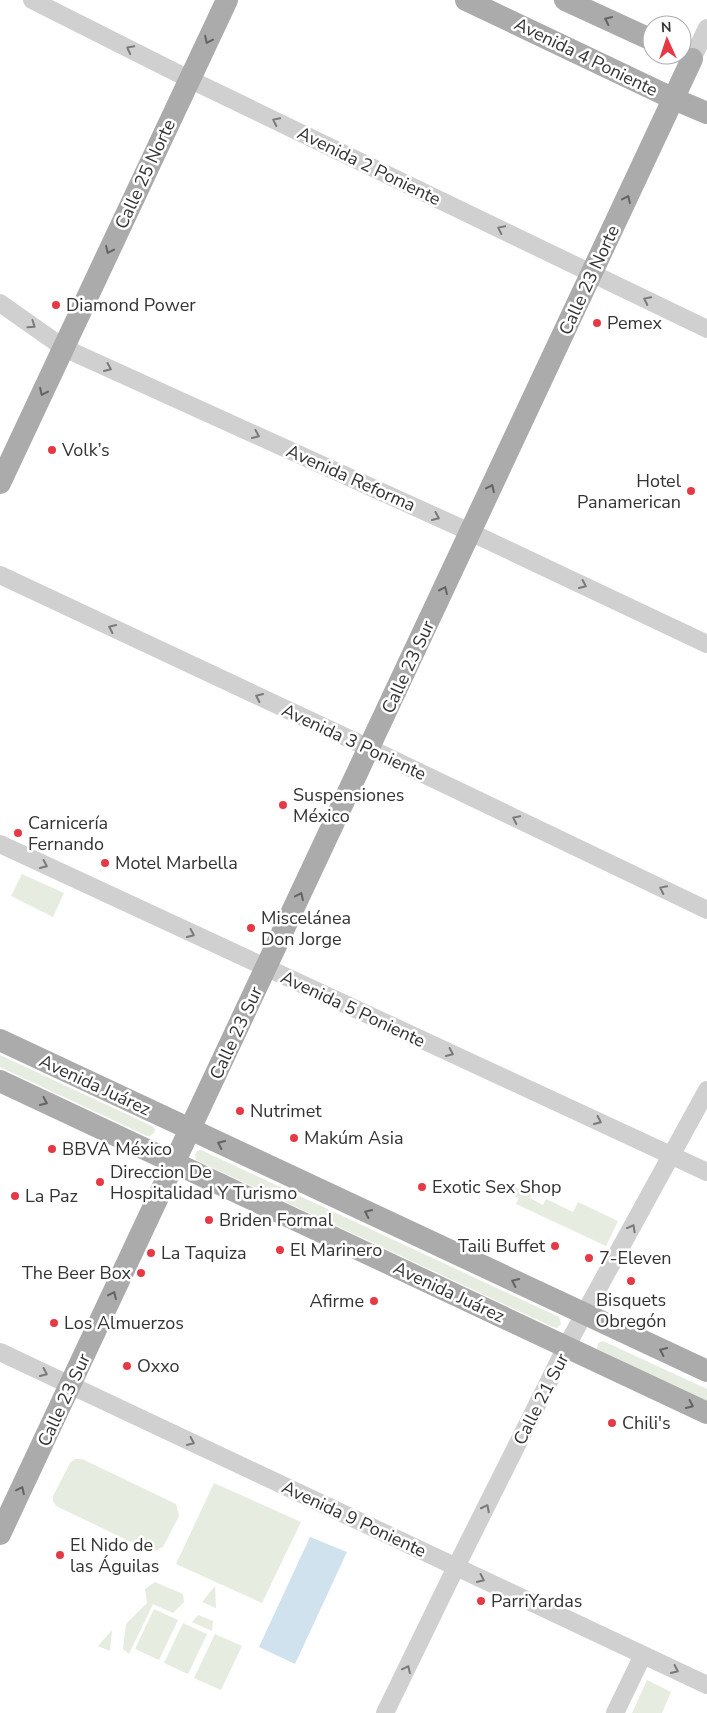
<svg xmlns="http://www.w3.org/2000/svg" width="707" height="1713" viewBox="0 0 707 1713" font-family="'Nunito Sans',sans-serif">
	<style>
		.green { fill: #e6ecdf }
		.water { fill: #cfe2ee }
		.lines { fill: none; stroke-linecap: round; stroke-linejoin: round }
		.minor { stroke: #d0d0d0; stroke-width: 18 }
		.major { stroke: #ababab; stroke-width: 22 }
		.oneway { stroke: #636363 }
		.oneway2 { stroke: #7a7a7a }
		.poi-dot { fill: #e63946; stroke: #fff; stroke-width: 2 }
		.labels { text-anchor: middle; stroke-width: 5; stroke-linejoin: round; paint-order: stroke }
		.street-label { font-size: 18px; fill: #333; stroke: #fff }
		.poi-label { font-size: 18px; fill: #333; stroke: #fff; text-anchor: start }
	</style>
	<rect width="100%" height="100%" fill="#fff"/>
	<path class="green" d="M22,874L64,893L53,917L11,896Z
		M0,1055L152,1126L155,1129L154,1133L150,1136H147L0,1067Z
		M201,1150L559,1317L561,1324L557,1328L553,1327L196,1160L195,1154L197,1151Z
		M503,1182L531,1195L530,1198L543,1205L546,1199L573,1212L578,1202L618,1221L606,1246L516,1204L519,1198L499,1189Z
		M603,1341L707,1389V1402L597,1349L598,1343Z
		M75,1459H82L176,1504L179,1516L163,1547L152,1552L56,1506L53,1501V1496L70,1463Z
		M214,1483L301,1522L262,1603L176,1564Z
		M155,1582L183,1594L184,1602L173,1613L153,1604L129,1654L123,1649L126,1624L147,1603L145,1589Z
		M215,1586L216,1608L202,1602Z
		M154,1609L178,1620L159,1660L135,1649Z
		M198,1615L213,1621L212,1631L192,1622Z
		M183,1623L207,1634L188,1674L164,1663Z
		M112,1630L110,1651L98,1646Z
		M215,1634L242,1646L221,1690L194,1678Z
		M647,1680L671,1692L662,1713H632Z"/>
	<path class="water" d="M310,1537L347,1552L295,1664L259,1647Z"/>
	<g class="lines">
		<path class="minor" d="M32,0L189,79L707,329
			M692,59L707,28
			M0,303L64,348L470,532L707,644
			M0,575L369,748L707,910
			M0,844L707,1172
			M0,1352L707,1685
			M385,1713L456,1567L566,1347L707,1090
			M615,1713L643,1655"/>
		<path class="major" d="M466,0L674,99L707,113
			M565,0L652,40
			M0,483L227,0
			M0,1040L707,1371
			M0,1081L707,1413
			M0,1534L692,59"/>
	</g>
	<defs><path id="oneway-chevron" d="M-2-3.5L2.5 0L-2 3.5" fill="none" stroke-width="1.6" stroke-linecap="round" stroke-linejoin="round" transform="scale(1.25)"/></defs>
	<g class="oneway">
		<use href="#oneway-chevron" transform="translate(608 20) rotate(-155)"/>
		<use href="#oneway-chevron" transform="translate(208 40) rotate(116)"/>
		<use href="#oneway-chevron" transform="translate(627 199) rotate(-65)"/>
		<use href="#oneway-chevron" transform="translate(109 250) rotate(115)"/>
		<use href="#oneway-chevron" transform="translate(43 392) rotate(115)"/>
		<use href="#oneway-chevron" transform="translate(491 488) rotate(-65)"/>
		<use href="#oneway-chevron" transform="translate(444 590) rotate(-65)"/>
		<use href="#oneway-chevron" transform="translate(300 896) rotate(-65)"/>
		<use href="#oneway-chevron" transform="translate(44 1102) rotate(25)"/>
		<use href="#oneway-chevron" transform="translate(221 1144) rotate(-155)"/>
		<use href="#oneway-chevron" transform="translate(368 1213) rotate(-155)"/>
		<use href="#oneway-chevron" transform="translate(515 1282) rotate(-155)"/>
		<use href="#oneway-chevron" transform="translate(113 1295) rotate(-65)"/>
		<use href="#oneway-chevron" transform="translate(663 1351) rotate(-155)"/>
		<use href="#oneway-chevron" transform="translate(690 1405) rotate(25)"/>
		<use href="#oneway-chevron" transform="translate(21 1490) rotate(-64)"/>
	</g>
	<g class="oneway2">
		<use href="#oneway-chevron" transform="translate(130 49) rotate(-153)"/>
		<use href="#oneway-chevron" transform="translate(276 121) rotate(-154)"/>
		<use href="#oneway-chevron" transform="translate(501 229) rotate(-154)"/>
		<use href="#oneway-chevron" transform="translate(647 300) rotate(-154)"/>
		<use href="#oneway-chevron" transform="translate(32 325) rotate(35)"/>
		<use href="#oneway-chevron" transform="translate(108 368) rotate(24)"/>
		<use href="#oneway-chevron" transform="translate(256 435) rotate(24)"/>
		<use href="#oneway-chevron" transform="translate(436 517) rotate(24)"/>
		<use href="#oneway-chevron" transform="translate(583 585) rotate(25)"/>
		<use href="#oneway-chevron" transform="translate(112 628) rotate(-155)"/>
		<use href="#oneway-chevron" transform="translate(259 697) rotate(-155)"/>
		<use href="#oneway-chevron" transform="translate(516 819) rotate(-154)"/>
		<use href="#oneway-chevron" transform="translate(44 865) rotate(25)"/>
		<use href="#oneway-chevron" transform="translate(663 889) rotate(-154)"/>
		<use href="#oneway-chevron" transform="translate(191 934) rotate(25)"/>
		<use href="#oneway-chevron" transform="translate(450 1053) rotate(25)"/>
		<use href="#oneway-chevron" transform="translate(598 1121) rotate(25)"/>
		<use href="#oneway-chevron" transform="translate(632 1228) rotate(-61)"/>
		<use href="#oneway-chevron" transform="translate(44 1373) rotate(25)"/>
		<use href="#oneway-chevron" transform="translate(191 1442) rotate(25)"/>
		<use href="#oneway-chevron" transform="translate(486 1508) rotate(-63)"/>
		<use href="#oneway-chevron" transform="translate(481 1579) rotate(25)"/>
		<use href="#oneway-chevron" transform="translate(407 1669) rotate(-64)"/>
		<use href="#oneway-chevron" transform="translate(675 1670) rotate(25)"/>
	</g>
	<g class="poi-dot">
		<circle cx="56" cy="305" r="5"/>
		<circle cx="597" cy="323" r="5"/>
		<circle cx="52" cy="450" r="5"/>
		<circle cx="691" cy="491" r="5"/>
		<circle cx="283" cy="805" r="5"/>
		<circle cx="18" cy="833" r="5"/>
		<circle cx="105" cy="863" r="5"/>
		<circle cx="251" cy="928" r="5"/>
		<circle cx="240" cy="1111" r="5"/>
		<circle cx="294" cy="1138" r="5"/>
		<circle cx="52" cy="1149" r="5"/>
		<circle cx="100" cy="1182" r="5"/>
		<circle cx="422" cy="1187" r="5"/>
		<circle cx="15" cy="1196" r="5"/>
		<circle cx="209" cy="1220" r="5"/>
		<circle cx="555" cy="1246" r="5"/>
		<circle cx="280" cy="1250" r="5"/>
		<circle cx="151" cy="1253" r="5"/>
		<circle cx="589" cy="1258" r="5"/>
		<circle cx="141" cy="1273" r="5"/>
		<circle cx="631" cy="1281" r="5"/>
		<circle cx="374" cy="1301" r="5"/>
		<circle cx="54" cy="1323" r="5"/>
		<circle cx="127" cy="1366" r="5"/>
		<circle cx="612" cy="1423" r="5"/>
		<circle cx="60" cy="1555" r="5"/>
		<circle cx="481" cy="1601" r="5"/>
	</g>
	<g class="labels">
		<g class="street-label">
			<text transform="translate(586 57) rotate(26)" y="6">Avenida 4 Poniente</text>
			<text transform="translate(369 166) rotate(26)" y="6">Avenida 2 Poniente</text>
			<text transform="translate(145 174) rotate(-65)" y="6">Calle 25 Norte</text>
			<text transform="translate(589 280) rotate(-65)" y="6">Calle 23 Norte</text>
			<text transform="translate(351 478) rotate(24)" y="6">Avenida Reforma</text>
			<text transform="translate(408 667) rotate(-65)" y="6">Calle 23 Sur</text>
			<text transform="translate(354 742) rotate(25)" y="6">Avenida 3 Poniente</text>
			<text transform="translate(353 1009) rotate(25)" y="6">Avenida 5 Poniente</text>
			<text transform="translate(236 1033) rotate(-65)" y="6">Calle 23 Sur</text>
			<text transform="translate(95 1085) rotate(25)" y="6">Avenida Juárez</text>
			<text transform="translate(449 1292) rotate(25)" y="6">Avenida Juárez</text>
			<text transform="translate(541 1399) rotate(-63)" y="6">Calle 21 Sur</text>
			<text transform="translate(64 1400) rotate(-65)" y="6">Calle 23 Sur</text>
			<text transform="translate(354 1519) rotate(25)" y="6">Avenida 9 Poniente</text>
		</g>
		<g class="poi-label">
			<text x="66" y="311">Diamond Power</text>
			<text x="607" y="329">Pemex</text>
			<text x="62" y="456">Volk’s</text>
			<text x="681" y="487" text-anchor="end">Hotel<tspan x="681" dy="21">Panamerican</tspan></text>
			<text x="293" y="801">Suspensiones<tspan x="293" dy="21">México</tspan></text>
			<text x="28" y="829">Carnicería<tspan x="28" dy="21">Fernando</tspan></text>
			<text x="115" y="869">Motel Marbella</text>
			<text x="261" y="924">Miscelánea<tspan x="261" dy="21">Don Jorge</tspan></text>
			<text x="250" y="1117">Nutrimet</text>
			<text x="304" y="1144">Makúm Asia</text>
			<text x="62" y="1155">BBVA México</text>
			<text x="110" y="1178">Direccion De<tspan x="110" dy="21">Hospitalidad Y Turismo</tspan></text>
			<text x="432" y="1193">Exotic Sex Shop</text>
			<text x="25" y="1202">La Paz</text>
			<text x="219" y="1226">Briden Formal</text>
			<text x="545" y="1252" text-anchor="end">Taili Buffet</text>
			<text x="290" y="1256">El Marinero</text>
			<text x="161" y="1259">La Taquiza</text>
			<text x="599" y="1264">7-Eleven</text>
			<text x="131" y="1279" text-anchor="end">The Beer Box</text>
			<text x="631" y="1306" text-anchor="middle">Bisquets<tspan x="631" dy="21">Obregón</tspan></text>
			<text x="364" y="1307" text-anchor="end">Afirme</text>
			<text x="64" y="1329">Los Almuerzos</text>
			<text x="137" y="1372">Oxxo</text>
			<text x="622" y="1429">Chili's</text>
			<text x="70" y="1551">El Nido de<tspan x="70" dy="21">las Águilas</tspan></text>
			<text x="491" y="1607">ParriYardas</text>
		</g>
	</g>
	<g transform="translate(667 40) rotate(357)"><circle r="24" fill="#ffffff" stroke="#adadad"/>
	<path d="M0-4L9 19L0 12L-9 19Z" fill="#e63946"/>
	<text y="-8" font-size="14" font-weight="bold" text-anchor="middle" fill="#333333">N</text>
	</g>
</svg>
